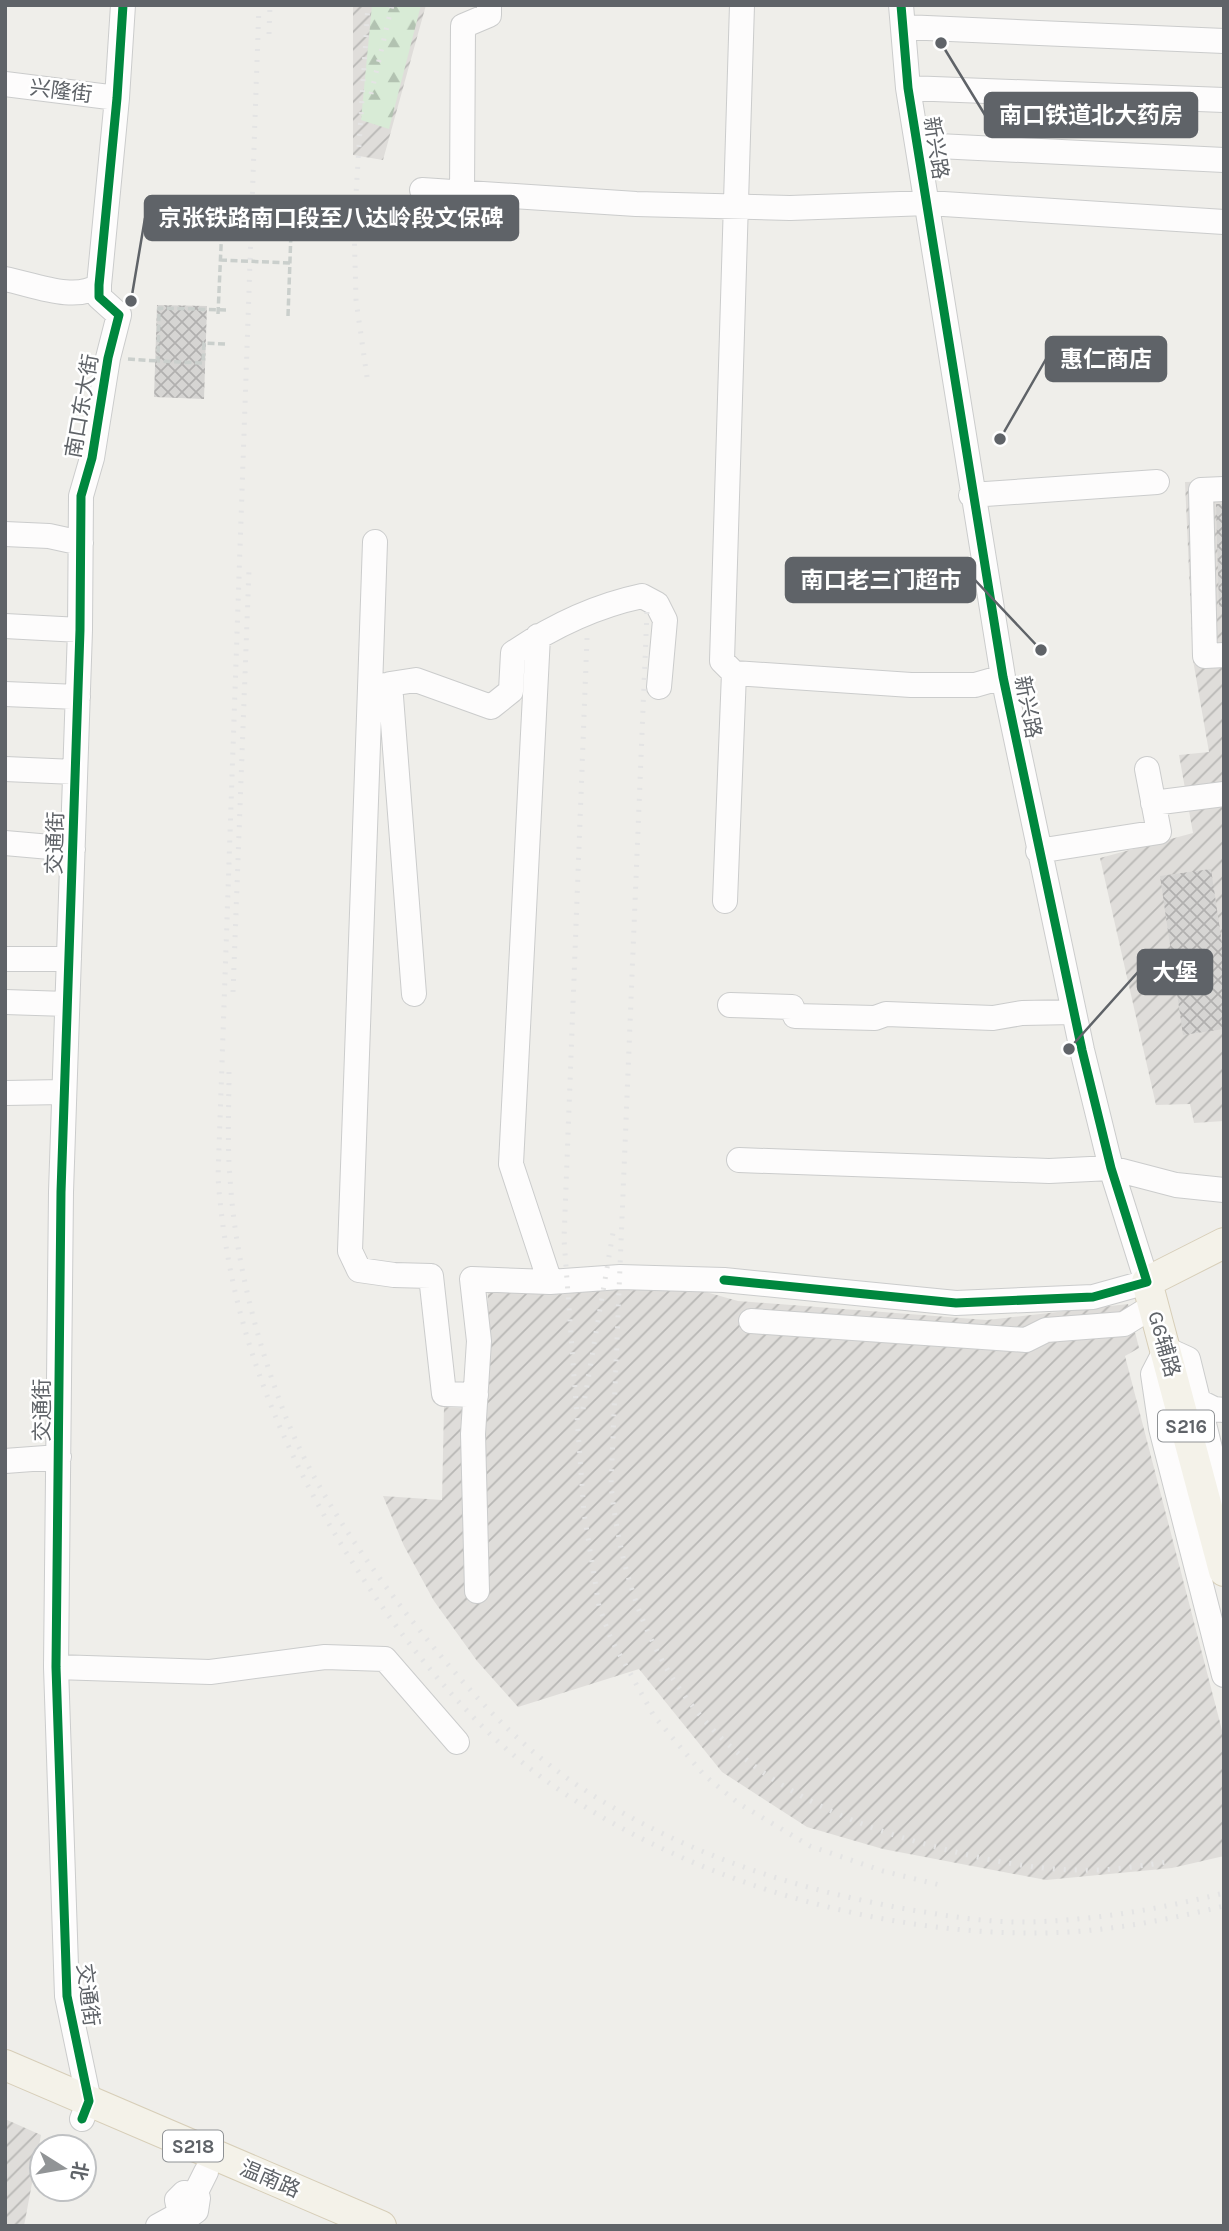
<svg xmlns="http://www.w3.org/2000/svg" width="1229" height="2231" viewBox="0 0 1229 2231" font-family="Karla,'Noto Sans SC',sans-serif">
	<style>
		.industrial { fill: url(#industrial-furrows) }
		.forest { fill: url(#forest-firs) }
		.building { fill: url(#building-cross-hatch) }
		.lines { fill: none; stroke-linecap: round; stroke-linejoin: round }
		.minor-casing { stroke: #cbcccc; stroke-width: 26 }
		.major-casing { stroke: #d7ceb8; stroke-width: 32 }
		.path { stroke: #cacfcc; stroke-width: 3.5; stroke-dasharray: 7 3.5; stroke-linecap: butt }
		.minor { stroke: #fdfcfc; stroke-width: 24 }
		.major { stroke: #f4f2e9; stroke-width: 30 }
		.rail { stroke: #e4e4e4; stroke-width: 5; stroke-dasharray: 2 9; stroke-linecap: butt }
		.path-bridge { stroke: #cacfcc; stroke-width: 3.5; stroke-dasharray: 7 3.5; stroke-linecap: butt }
		.cycleway-casing { stroke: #fff; stroke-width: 13 }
		.cycleway { stroke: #00873e; stroke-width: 9 }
		.labels { text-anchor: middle; stroke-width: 5; stroke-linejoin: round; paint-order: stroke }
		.shield { fill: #fff; stroke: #8f9295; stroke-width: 2 }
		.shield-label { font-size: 19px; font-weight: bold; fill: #5f6368 }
		.street-label { font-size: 21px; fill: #5f6368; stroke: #fff }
		.leader { fill: none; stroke: #5f6368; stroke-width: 2.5 }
		.callout-dot { fill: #5f6368; stroke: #fff; stroke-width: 2.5 }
		.callout { fill: #5f6368; stroke: #5f6368; stroke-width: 2.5 }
		.callout-label { font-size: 23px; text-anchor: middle; font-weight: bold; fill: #fff }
	</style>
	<defs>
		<pattern id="industrial-furrows" width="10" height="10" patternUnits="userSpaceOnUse" patternTransform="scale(1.75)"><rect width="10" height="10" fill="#dfddda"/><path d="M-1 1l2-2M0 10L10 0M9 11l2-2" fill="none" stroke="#b8b7b5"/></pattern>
		<pattern id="forest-firs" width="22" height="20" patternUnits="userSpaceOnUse" patternTransform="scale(1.75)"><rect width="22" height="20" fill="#d8ebd6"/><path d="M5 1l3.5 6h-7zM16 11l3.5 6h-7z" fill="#b2c2b1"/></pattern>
		<pattern id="building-cross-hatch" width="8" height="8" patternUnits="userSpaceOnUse" patternTransform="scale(1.75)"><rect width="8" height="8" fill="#d6d5d3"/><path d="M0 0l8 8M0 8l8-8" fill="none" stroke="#b1b0af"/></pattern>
	</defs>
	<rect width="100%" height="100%" fill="#efeeea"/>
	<path class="industrial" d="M353,5H426L383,160L353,155Z
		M1224,481V1121L1194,1123L1190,1104L1156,1105L1100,858L1193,833L1179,755L1209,752L1193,660L1185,482Z
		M488,1283L688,1287L738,1301L987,1320L1128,1304L1139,1348L1125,1356L1224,1738V1856L1172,1868L1046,1880L883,1849L807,1827L722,1772L639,1669L518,1707L477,1661L434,1601L404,1546L383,1496L442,1500L444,1407L486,1410Z
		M5,2119L41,2135L24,2226H5Z"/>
	<path class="forest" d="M372,5H421L389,129L361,120Z"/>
	<path class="building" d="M157,305L207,306L204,399L154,397Z
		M1216,504H1224V607H1219Z
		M1211,869L1224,957V1029L1183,1035L1160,876Z"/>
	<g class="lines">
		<defs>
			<path id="minor" d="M904,27L1224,41
				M5,84L117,98
				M908,88L1224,100
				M918,145L1224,160
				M422,190L636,204L790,208L928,203L1224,222
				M462,194L463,26L489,15V5
				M5,279C32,284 76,303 99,285
				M1224,489L1201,490L1205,656L1224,655
				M971,495L1157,482
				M5,534L49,536L81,543
				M375,542L370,688L386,685
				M5,626L80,630
				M538,636L511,1164L550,1282
				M734,673L911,685H975L1003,677
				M370,688L350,1251L359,1270L394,1275L431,1276L444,1394L476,1395
				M5,694L78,697
				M5,769L75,772
				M1153,803L1224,794
				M5,843L73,849
				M1038,851L1159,832L1147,769
				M725,901L734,673L722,661L742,5
				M5,959H69
				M414,994L390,684L416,680L491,707L511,691L513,653C553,626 595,606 642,596L657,604L665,620L659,687
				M5,1002L67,1004
				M730,1005L792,1007L795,1016L875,1018L886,1014L993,1018L1022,1013L1074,1012
				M5,1093L64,1092
				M739,1160L1049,1171L1111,1168L1176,1185L1224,1190
				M751,1321L1026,1340L1046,1330L1124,1324L1153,1306
				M1196,1400L1214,1409L1224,1410
				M5,1461L59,1457
				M1224,1505L1188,1359L1166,1349L1153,1374L1161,1428L1224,1675
				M477,1591L473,1434L479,1341L472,1279L550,1282L620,1277L724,1280L956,1303L1093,1297L1147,1282L1111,1168L1082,1050L1003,677L908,88L901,5
				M56,1667L210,1672L325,1657L385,1659L457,1742
				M82,2119L89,2101L67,1996L56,1667L61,1192L80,630L81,496L92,458L108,358L119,315L99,297V285L117,98L123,5
				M195,2194L184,2193L177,2200L180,2214L189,2216L196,2211L198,2198L195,2194L206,2172
				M158,2226L180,2214"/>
			<path id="major" d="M1224,1243L1147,1282L1224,1571
				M5,2065L381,2226"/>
		</defs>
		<use href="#minor" class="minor-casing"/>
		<use href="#major" class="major-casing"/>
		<path class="path" d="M288,316L292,204
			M225,344L204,343L203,363L158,361L159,308L226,310
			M128,359L158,361"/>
		<use href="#minor" class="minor"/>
		<use href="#major" class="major"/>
		<path class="rail" d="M259,5L218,1177C227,1310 272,1431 341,1544C379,1606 424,1667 475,1719C606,1856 841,1932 1027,1933C1093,1934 1159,1922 1224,1906
			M269,34L270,5
			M371,94L392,5
			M367,377L356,300L354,225L368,5
			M647,612L611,1485C632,1683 732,1791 921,1843C979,1859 1039,1872 1099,1870C1122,1869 1145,1865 1168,1862
			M587,638L564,1239L584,1513L599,1606L611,1639L654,1716L704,1775L738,1803L810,1846L883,1871L944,1886
			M233,992L249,569
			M229,1072C229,1108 227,1143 230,1178C235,1259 257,1344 287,1420C315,1489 360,1553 405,1612C457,1677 510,1741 580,1787C682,1854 799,1891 918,1911C955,1917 992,1923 1030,1922C1096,1920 1160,1909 1224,1893
			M583,1409L614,1227"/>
		<path class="path-bridge" d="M220,260L290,263
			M218,314L223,202"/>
		<defs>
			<path id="cycleway" d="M724,1280L956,1303L1093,1297L1147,1282L1111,1168L1082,1050L1003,677L908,88L901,5
				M82,2119L89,2101L67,1996L56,1667L61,1192L80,630L81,496L92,458L108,358L119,315L99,297V285L117,98L123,5"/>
		</defs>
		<use href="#cycleway" class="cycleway-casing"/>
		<use href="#cycleway" class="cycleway"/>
	</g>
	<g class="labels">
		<g class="shield">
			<rect x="1158" y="1410.5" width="56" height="31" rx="5"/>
			<rect x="163" y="2130.5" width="60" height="31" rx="5"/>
		</g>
		<g class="shield-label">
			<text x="1186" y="1433">S216</text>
			<text x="193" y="2153">S218</text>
		</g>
		<g class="street-label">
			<text transform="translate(61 91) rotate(7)" y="7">兴隆街</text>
			<text transform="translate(936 148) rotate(81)" y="7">新兴路</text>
			<text transform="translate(82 406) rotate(-80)" y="7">南口东大街</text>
			<text transform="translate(1028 707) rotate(79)" y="7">新兴路</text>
			<text transform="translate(55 843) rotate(-88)" y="7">交通街</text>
			<text transform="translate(1164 1344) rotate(74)" y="7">G6辅路</text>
			<text transform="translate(42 1410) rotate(-90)" y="7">交通街</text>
			<text transform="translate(88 1995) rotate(83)" y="7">交通街</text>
			<text transform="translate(270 2179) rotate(23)" y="7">温南路</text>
		</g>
	</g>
	<path class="leader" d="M941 43L985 115M131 301L145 218M1000 439L1046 359M1041 650L975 580M1069 1049L1138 972"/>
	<g class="callout-dot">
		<circle cx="941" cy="43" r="7"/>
		<circle cx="131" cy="301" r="7"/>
		<circle cx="1000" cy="439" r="7"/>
		<circle cx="1041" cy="650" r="7"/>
		<circle cx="1069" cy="1049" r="7"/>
	</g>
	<g class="callout">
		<rect x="985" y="93" width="212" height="44" rx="7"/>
		<rect x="145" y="196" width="373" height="44" rx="7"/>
		<rect x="1046" y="337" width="120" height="44" rx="7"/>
		<rect x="786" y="558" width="189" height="44" rx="7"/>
		<rect x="1138" y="950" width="74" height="44" rx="7"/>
	</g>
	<g class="callout-label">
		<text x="1091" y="123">南口铁道北大药房</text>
		<text x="331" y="226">京张铁路南口段至八达岭段文保碑</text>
		<text x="1106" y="367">惠仁商店</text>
		<text x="881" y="588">南口老三门超市</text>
		<text x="1175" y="980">大堡</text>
	</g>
	<rect width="1229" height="2231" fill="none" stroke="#5f6368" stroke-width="14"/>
	<g transform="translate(63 2168) rotate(101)"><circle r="33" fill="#ffffff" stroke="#bfc1c3" stroke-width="2"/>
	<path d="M0-5L12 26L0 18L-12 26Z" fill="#919496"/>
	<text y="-10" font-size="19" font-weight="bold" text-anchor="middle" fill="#5f6368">北</text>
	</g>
</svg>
